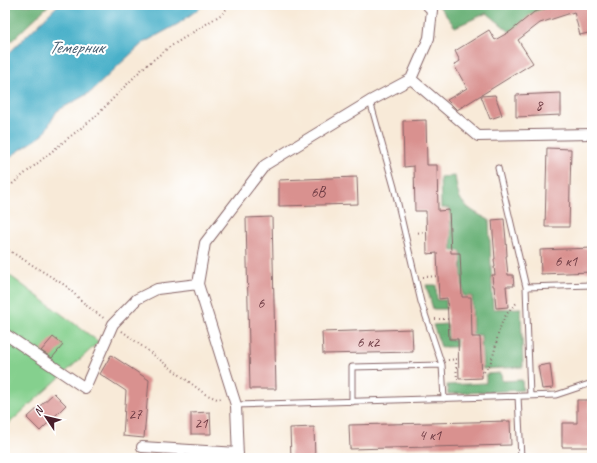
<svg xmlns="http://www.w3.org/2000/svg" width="597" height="463" viewBox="0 0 597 463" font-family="Caveat,sans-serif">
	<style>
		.green { fill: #85d08e; stroke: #68785c }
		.forest { fill: #6cb279; stroke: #5b6852 }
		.water { fill: #4ab0c9; stroke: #4a687a }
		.building { fill: #d9918f }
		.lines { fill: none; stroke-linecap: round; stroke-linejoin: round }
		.lane-casing { stroke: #876668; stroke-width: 7 }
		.street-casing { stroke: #876668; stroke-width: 12 }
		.path { stroke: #876668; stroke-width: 2; stroke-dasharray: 1 3; stroke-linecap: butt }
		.lane { stroke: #fff; stroke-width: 5 }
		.street { stroke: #fff; stroke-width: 10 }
		.labels { text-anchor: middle; stroke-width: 4; stroke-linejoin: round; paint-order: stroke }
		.number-label { font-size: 15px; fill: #6e3c44 }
		.water-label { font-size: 18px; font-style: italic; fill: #4a6072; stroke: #fff }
	</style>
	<rect width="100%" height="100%" fill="#fff"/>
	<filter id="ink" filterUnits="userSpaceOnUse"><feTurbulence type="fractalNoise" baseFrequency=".025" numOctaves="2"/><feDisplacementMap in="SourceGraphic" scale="8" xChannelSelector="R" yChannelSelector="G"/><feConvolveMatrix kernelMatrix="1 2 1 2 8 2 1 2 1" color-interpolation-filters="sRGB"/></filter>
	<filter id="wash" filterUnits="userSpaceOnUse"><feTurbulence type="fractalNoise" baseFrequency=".012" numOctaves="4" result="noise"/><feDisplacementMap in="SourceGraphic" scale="16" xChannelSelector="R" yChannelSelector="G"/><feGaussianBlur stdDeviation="0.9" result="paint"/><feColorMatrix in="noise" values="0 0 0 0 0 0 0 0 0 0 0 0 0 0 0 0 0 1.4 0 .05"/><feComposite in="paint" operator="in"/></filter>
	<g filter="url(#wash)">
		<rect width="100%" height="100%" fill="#f8ead8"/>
		<path class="green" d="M5,272L99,342L5,427Z"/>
		<path class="forest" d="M5,5H49L5,47Z
			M438,5H548L515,36L487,13L455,27Z
			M455,176C456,182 457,190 459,196C464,208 478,214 489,220L493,309L521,308L523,367L483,369L481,335H473L472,296H463L461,251H452L450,208H441L440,177Z
			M426,285H436L437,300H446V309H433Z
			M447,324L448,340H456V347H441L433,325Z
			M501,373L502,381L522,380L523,390L448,394L447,385L486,383V374Z"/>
		<path class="water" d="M58,5H204L178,24L143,43L120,64L91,92L57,111L43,135L5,160V57Z"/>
		<g id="blocks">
			<path class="building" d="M557,5H592V32L580,35L574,12L540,23L518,40L533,63L457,110L447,100L467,88L454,65L460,61L455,51L489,30L495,40L511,31L534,12Z
				M561,93V115L516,117V95Z
				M495,95L502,115L490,119L481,96Z
				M426,120L427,165H437L438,211L449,210L451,253H460L462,297H471L472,337H480L482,378L459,379L458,339H449L447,298L439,299L437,253L427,254L426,211H415L414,166L404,167L403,121Z
				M547,148L571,149L569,227H545Z
				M357,177L358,204L279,206V180Z
				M272,217L276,389H250L246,218Z
				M504,219L506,240L507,256H506L508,275H513L514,286H506L508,307L496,308L494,286H493L492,275H495L494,267H495L494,259H495L492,220Z
				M592,248V272L541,274L540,250Z
				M412,329L413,352L323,354L322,332Z
				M53,337L63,345L52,358L41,351Z
				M111,355L149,380L144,438L123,436L126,391L100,374Z
				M550,364L553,388L542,389L538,366Z
				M54,393L66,405L40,431L27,418Z
				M577,400H589V423H592V447H562V423H577Z
				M210,412L211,434H191V413Z
				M510,421L511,445L350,449L349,425Z
				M314,427L315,458H291L290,428Z"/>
		</g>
	</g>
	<g filter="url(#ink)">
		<use href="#blocks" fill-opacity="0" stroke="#876668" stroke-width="1"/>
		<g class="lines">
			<defs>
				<path id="lane" d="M370,101L394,187L421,302L442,365L444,399
					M498,168L526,287L530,396
					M526,287L592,285
					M518,396L521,458
					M352,402V367L442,365
					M236,405L556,395L592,383"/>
				<path id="street" d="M411,79L429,38L432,10L427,5
					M5,334L85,388L113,324L137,299L157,289L198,284
					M142,447L238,453
					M238,458L236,405L198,284L205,243L265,165L370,101L411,79L478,136L592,134"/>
			</defs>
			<use href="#lane" class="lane-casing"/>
			<use href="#street" class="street-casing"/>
			<path class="path" d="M5,12L13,5
				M5,187L11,185L67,139L94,118L142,69L168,48L222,14L230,5
				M414,233L427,232
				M5,248L66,286L87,306L105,319
				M423,277L438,276
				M435,319H448
				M122,331L205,394L217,399L223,398
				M456,359L457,382
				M448,360L459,359
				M484,372C487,368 490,365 491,361C496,350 496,339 500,328C503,318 510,308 518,302"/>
			<use href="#lane" class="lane"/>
			<use href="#street" class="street"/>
		</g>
	</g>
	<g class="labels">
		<g class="number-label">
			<text x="539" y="110">8</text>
			<text x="318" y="197">6В</text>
			<text x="566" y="266">6 к1</text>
			<text x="261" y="308">6</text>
			<text x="368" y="347">6 к2</text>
			<text x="135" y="419">27</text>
			<text x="201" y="428">21</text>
			<text x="430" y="440">4 к1</text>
		</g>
		<g class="water-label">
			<text x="76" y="53">Темерник</text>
		</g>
	</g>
	<rect width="597" height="463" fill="none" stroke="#fff" stroke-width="20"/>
	<g transform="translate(46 417) rotate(305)" stroke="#ffffff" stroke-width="3" paint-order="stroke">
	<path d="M0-3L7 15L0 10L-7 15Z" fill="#4a1f2b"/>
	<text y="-6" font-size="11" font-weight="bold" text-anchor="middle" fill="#4a1f2b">N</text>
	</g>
</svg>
